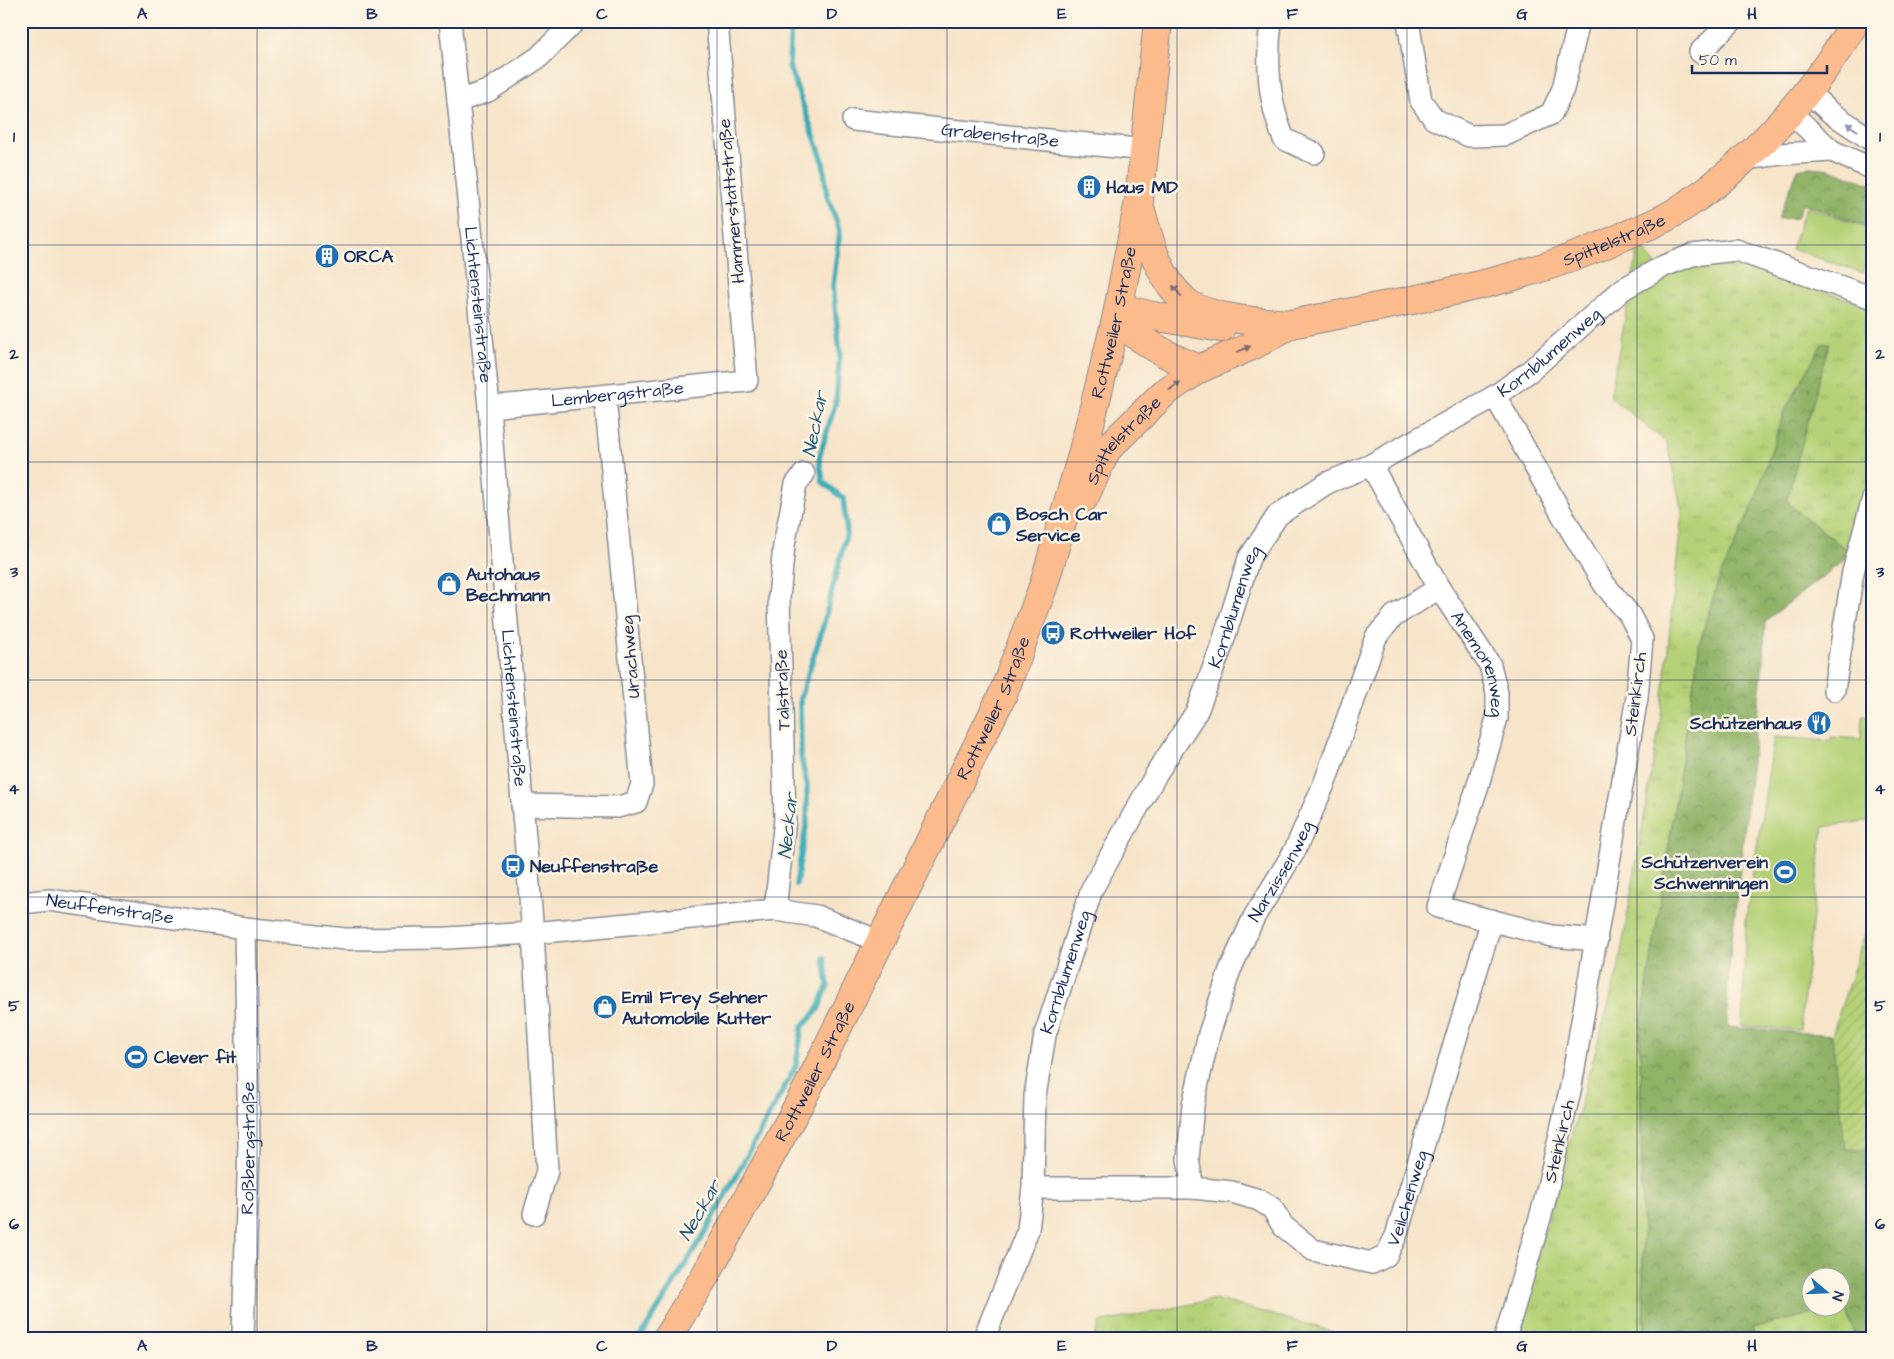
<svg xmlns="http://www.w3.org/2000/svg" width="1894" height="1359" viewBox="0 0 1894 1359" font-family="'Architects Daughter',sans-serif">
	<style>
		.grass { fill: url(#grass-tufts); stroke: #68806a }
		.forest { fill: url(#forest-crowns); stroke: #567163 }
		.garden { fill: url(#garden-furrows); stroke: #68806a }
		.pitch { fill: #b5d177; stroke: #68806a }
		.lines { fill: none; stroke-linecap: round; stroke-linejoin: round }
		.stream { stroke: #3aabb6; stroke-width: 5.5 }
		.minor-casing { stroke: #888a94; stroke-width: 24 }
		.major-casing { stroke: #888a94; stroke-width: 30 }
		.minor { stroke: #fff; stroke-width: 21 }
		.major { stroke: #fbbb8c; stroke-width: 28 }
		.oneway { fill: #8d97ae }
		.oneway2 { fill: #806e73 }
		.grid { fill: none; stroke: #1b2f5e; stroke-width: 1; stroke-opacity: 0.55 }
		.labels { text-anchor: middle; stroke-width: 5; stroke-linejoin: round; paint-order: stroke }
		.street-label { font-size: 18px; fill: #1b2f5e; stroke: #fcf5e5 }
		.poi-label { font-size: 18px; font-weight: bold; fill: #1b2f5e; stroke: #fcf5e5; text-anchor: start }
		.water-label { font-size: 19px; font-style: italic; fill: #265a7d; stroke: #fcf5e5 }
		.neatline { fill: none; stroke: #1b2f5e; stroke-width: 2 }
		.grid-label { font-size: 16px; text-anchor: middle; font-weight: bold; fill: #1b2f5e }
	</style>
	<defs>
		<pattern id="grass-tufts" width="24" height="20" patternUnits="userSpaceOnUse" patternTransform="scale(1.25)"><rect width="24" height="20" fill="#b5d177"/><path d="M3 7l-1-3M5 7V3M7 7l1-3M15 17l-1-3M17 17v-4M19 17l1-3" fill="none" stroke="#9bb469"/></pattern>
		<pattern id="forest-crowns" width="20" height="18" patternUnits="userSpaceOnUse" patternTransform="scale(1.25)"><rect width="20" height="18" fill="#90b368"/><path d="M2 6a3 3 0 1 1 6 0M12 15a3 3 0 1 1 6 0" fill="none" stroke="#759259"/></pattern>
		<pattern id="garden-furrows" width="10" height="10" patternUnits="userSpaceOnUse" patternTransform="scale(1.25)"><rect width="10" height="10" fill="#b5d177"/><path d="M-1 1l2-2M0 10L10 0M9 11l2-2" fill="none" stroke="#9bb469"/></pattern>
	</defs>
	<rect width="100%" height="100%" fill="#fcf5e5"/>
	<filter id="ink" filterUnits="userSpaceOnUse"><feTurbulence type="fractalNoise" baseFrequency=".02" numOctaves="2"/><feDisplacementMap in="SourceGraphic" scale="10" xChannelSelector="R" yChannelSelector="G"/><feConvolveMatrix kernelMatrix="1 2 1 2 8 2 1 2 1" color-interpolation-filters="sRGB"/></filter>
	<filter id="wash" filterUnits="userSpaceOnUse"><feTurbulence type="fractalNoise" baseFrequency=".0096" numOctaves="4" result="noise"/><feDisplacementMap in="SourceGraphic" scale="20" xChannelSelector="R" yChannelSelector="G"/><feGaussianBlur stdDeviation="1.12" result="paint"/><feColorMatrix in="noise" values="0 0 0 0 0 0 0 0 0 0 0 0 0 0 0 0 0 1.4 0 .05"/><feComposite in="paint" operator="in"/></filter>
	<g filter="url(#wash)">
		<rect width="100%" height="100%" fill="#f6e4c9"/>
		<path class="grass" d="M1639,244L1665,276L1699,265L1725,260L1873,307V477L1852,554L1791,506L1787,499L1822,344L1784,412L1755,501L1719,579L1700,642L1640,1033L1644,1338H1514L1618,971L1661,716L1682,512L1667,443L1610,397Z
			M1216,1299L1356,1338H1094L1099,1323Z
			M1844,1306L1857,1338H1755L1752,1328Z"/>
		<path class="forest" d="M1809,167L1830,169L1873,185V228L1802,203L1797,218L1778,219L1798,169Z
			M1829,343L1787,499L1791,506L1852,554L1765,621L1764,654L1728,975L1727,1027L1832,1035L1845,1149L1873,1150V1338H1857L1844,1306H1842V1276H1812V1306L1841,1307L1752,1328L1755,1338H1644L1640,1033L1700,642L1719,579L1755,501L1784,412L1822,344Z"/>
		<path class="garden" d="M1873,853V1150L1845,1149L1832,1035L1870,918Z"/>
		<path class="pitch" d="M1806,207L1873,229V243L1863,273L1791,249Z
			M1862,716L1873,717V820L1823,827L1800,1030L1742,1026L1746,918L1774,737L1832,741L1831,737L1861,739Z"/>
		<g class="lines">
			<path class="stream" d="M791,21L789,66L823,161L827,196L840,231L833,286L840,353L836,401L819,458L823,482L843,498L847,532L821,634L800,698L801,758L807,785V821L796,884
				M640,1338L703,1236L796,1066L802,1027L818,1010L828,985L824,958"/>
		</g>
	</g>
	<g filter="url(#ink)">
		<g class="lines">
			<defs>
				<g id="minor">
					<path id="s1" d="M450,21L489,407L533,933L547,1171L534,1214"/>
					<path d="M1271,21C1266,62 1268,102 1284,139L1314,153"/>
					<path d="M1408,21L1421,101L1434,119L1469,136L1505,135L1551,114L1563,89L1579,21"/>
					<path d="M1700,52L1732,21"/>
					<path d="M1809,93L1830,112L1873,141"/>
					<path d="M458,101L488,91L539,57L575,21"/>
					<path d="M1791,113L1832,151L1873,169"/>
					<path id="s2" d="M853,120L1146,150"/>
					<path d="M1744,159L1781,154L1832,151"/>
					<path d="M1495,396L1571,530L1604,584L1629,614L1642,639L1637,697L1571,1086L1544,1204L1505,1338"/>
					<path id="s3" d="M489,407L747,381L717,21"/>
					<path id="s4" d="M1371,465L1439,588L1490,665L1497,693V718L1478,785L1438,907L1552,936L1597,940"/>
					<path d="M1834,690L1853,572L1873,498"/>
					<path d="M522,805L618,807L636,802L642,784L605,397"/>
					<path id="s5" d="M21,903L49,900L245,928L345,939L447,938L533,933L775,910L816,916L881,942"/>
					<path d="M775,910L785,819L779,598L784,545L796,484L804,474"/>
					<path id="s6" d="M1033,1188H1193L1232,1192L1259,1200L1272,1208L1283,1226L1313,1250L1372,1263L1386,1256L1396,1236L1492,920"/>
					<path id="s7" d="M1193,1188L1188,1159L1193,1105L1209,1034L1230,970L1254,917L1294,852L1325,782L1376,637L1394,616L1439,588"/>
					<path id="s8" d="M243,1338L249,1145L245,928"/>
					<path id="s9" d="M984,1338L1028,1230L1033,1188L1035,1096L1045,1035L1092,889L1158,771L1197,711L1221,648L1249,558L1278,515L1327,483L1371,465L1495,396L1530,371L1623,289L1664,266L1692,255L1736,250L1873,298"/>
				</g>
				<g id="major">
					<path id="s10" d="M1140,207C1149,240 1158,277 1184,300C1204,319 1264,322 1291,324C1403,301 1518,285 1622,237C1640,229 1660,222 1677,211C1752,163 1810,97 1856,21"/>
					<path d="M1119,308L1153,316L1221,328"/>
					<path d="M1116,320C1144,342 1166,356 1199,369"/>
					<path id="s11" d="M1084,498L1107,449L1164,393L1199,369L1254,345L1291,324"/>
					<path id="s12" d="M667,1338L705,1276L806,1091L1003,694L1044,584L1082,455L1116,320L1139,201L1158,21"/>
				</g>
			</defs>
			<use href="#minor" class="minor-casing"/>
			<use href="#major" class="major-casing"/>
			<use href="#minor" class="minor"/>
			<use href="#major" class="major"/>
		</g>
		<defs><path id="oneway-solid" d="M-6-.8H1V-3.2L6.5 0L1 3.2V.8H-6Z" transform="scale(1.25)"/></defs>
		<use class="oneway" href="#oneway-solid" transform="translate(1852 127) rotate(-146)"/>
		<g class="oneway2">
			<use href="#oneway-solid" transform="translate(1177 291) rotate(-129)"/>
			<use href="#oneway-solid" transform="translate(1244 349) rotate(-24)"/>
			<use href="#oneway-solid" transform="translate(1175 386) rotate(-36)"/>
		</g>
	</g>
	<path class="grid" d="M257,21V1338M487,21V1338M717,21V1338M947,21V1338M1177,21V1338M1407,21V1338M1637,21V1338M21,245H1873M21,462H1873M21,680H1873M21,897H1873M21,1114H1873"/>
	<defs>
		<symbol id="building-disc" viewBox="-11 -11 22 22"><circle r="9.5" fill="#1f6fb2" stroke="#fcf5e5"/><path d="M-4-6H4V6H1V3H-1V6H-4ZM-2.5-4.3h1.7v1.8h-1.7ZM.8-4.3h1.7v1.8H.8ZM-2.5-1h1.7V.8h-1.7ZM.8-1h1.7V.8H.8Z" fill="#fff"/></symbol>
		<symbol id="shop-disc" viewBox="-11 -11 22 22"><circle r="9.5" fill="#1f6fb2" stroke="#fcf5e5"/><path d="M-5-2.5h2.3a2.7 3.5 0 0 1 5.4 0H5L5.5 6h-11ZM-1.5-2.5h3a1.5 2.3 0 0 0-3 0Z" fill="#fff"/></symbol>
		<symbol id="bus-disc" viewBox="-11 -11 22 22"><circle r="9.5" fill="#1f6fb2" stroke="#fcf5e5"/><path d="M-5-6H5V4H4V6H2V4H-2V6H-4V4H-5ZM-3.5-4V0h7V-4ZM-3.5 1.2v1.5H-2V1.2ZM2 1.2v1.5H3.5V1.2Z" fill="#fff"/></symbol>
		<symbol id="restaurant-disc" viewBox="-11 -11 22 22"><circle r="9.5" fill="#1f6fb2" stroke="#fcf5e5"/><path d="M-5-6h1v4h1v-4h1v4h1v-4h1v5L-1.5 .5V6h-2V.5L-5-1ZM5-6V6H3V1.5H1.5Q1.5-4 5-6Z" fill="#fff"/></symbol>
		<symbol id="stadium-disc" viewBox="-11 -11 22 22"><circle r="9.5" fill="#1f6fb2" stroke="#fcf5e5"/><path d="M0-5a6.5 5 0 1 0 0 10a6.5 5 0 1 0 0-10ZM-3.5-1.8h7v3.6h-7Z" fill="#fff"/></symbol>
	</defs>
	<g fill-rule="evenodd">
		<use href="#building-disc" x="1075" y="173" width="28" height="28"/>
		<use href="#building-disc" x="313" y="242" width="28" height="28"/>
		<use href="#shop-disc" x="985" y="510" width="28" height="28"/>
		<use href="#shop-disc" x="435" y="570" width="28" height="28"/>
		<use href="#bus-disc" x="1039" y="619" width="28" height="28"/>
		<use href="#restaurant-disc" x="1805" y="709" width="28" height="28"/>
		<use href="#bus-disc" x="499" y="852" width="28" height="28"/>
		<use href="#stadium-disc" x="1771" y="858" width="28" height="28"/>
		<use href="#shop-disc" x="591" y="993" width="28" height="28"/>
		<use href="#stadium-disc" x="122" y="1043" width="28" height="28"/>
	</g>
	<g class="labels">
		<g class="street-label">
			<text dy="6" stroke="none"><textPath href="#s2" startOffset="148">Grabenstraße</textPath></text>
			<text transform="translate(731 201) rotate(-95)" y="6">Hammerstattstraße</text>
			<text dy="6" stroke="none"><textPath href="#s10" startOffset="550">Spittelstraße</textPath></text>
			<text dy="6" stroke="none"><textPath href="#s1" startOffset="285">Lichtensteinstraße</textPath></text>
			<text dy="6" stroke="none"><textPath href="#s12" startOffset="1115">Rottweiler Straße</textPath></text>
			<text dy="6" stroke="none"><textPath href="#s9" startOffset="1204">Kornblumenweg</textPath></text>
			<text dy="6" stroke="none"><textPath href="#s3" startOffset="129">Lembergstraße</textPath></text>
			<text dy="6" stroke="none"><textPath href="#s11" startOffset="71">Spittelstraße</textPath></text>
			<text dy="6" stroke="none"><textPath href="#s9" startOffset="784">Kornblumenweg</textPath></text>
			<text transform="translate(630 657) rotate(-95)" y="6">Urachweg</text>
			<text dy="6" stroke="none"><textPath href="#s4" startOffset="228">Anemonenweg</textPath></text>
			<text transform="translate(782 690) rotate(-92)" y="6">Talstraße</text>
			<text transform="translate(1635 694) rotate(-83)" y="6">Steinkirch</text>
			<text dy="6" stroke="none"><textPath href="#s1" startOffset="690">Lichtensteinstraße</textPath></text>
			<text dy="6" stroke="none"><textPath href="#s12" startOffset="710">Rottweiler Straße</textPath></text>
			<text dy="6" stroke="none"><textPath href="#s7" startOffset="335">Narzissenweg</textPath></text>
			<text dy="6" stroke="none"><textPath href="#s5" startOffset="90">Neuffenstraße</textPath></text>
			<text dy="6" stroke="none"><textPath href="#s9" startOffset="379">Kornblumenweg</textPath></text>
			<text dy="6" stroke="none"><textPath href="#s12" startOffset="305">Rottweiler Straße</textPath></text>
			<text transform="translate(1559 1141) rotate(-77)" y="6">Steinkirch</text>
			<text dy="6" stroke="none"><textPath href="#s8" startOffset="190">Roßbergstraße</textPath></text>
			<text dy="6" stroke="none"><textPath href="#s6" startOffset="440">Veilchenweg</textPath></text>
		</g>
		<g class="poi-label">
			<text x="1106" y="193">Haus MD</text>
			<text x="344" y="262">ORCA</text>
			<text x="1016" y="520">Bosch Car<tspan x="1016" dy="21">Service</tspan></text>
			<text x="466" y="580">Autohaus<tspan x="466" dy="21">Bechmann</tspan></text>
			<text x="1070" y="639">Rottweiler Hof</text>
			<text x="1802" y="729" text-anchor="end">Schützenhaus</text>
			<text x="1768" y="868" text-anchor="end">Schützenverein<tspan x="1768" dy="21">Schwenningen</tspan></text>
			<text x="530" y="872">Neuffenstraße</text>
			<text x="622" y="1003">Emil Frey Sehner<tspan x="622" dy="21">Automobile Kutter</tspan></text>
			<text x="154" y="1063">Clever fit</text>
		</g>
		<g class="water-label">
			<text transform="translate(814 424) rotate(-79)" y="7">Neckar</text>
			<text transform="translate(787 826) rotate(-84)" y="7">Neckar</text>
			<text transform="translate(699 1210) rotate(-60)" y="7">Neckar</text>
		</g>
	</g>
	<rect width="1894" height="1359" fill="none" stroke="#fcf5e5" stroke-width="55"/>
	<g transform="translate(1826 1292) rotate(109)"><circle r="24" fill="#fcf5e5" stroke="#a2a6af"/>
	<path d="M0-4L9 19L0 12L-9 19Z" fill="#1f6fb2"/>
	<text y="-8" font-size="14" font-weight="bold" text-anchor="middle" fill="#1b2f5e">N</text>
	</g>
	<path d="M1692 65v8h135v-8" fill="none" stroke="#1b2f5e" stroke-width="2.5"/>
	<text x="1699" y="65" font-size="15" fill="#1b2f5e" stroke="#fcf5e5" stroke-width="4" paint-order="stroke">50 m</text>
	<rect x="28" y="28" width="1838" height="1304" class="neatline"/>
	<g class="grid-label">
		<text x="142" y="19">A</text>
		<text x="372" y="19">B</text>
		<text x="602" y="19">C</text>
		<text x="832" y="19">D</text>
		<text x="1062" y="19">E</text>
		<text x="1292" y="19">F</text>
		<text x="1522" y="19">G</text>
		<text x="1752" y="19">H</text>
		<text x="14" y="142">1</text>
		<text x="1880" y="142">1</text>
		<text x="14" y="359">2</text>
		<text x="1880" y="359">2</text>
		<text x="14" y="577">3</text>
		<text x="1880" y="577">3</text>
		<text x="14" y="794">4</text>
		<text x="1880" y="794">4</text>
		<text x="14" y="1011">5</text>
		<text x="1880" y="1011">5</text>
		<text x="14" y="1229">6</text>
		<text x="1880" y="1229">6</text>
		<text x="142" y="1351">A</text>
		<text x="372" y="1351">B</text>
		<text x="602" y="1351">C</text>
		<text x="832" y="1351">D</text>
		<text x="1062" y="1351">E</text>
		<text x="1292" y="1351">F</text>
		<text x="1522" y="1351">G</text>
		<text x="1752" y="1351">H</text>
	</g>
</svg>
